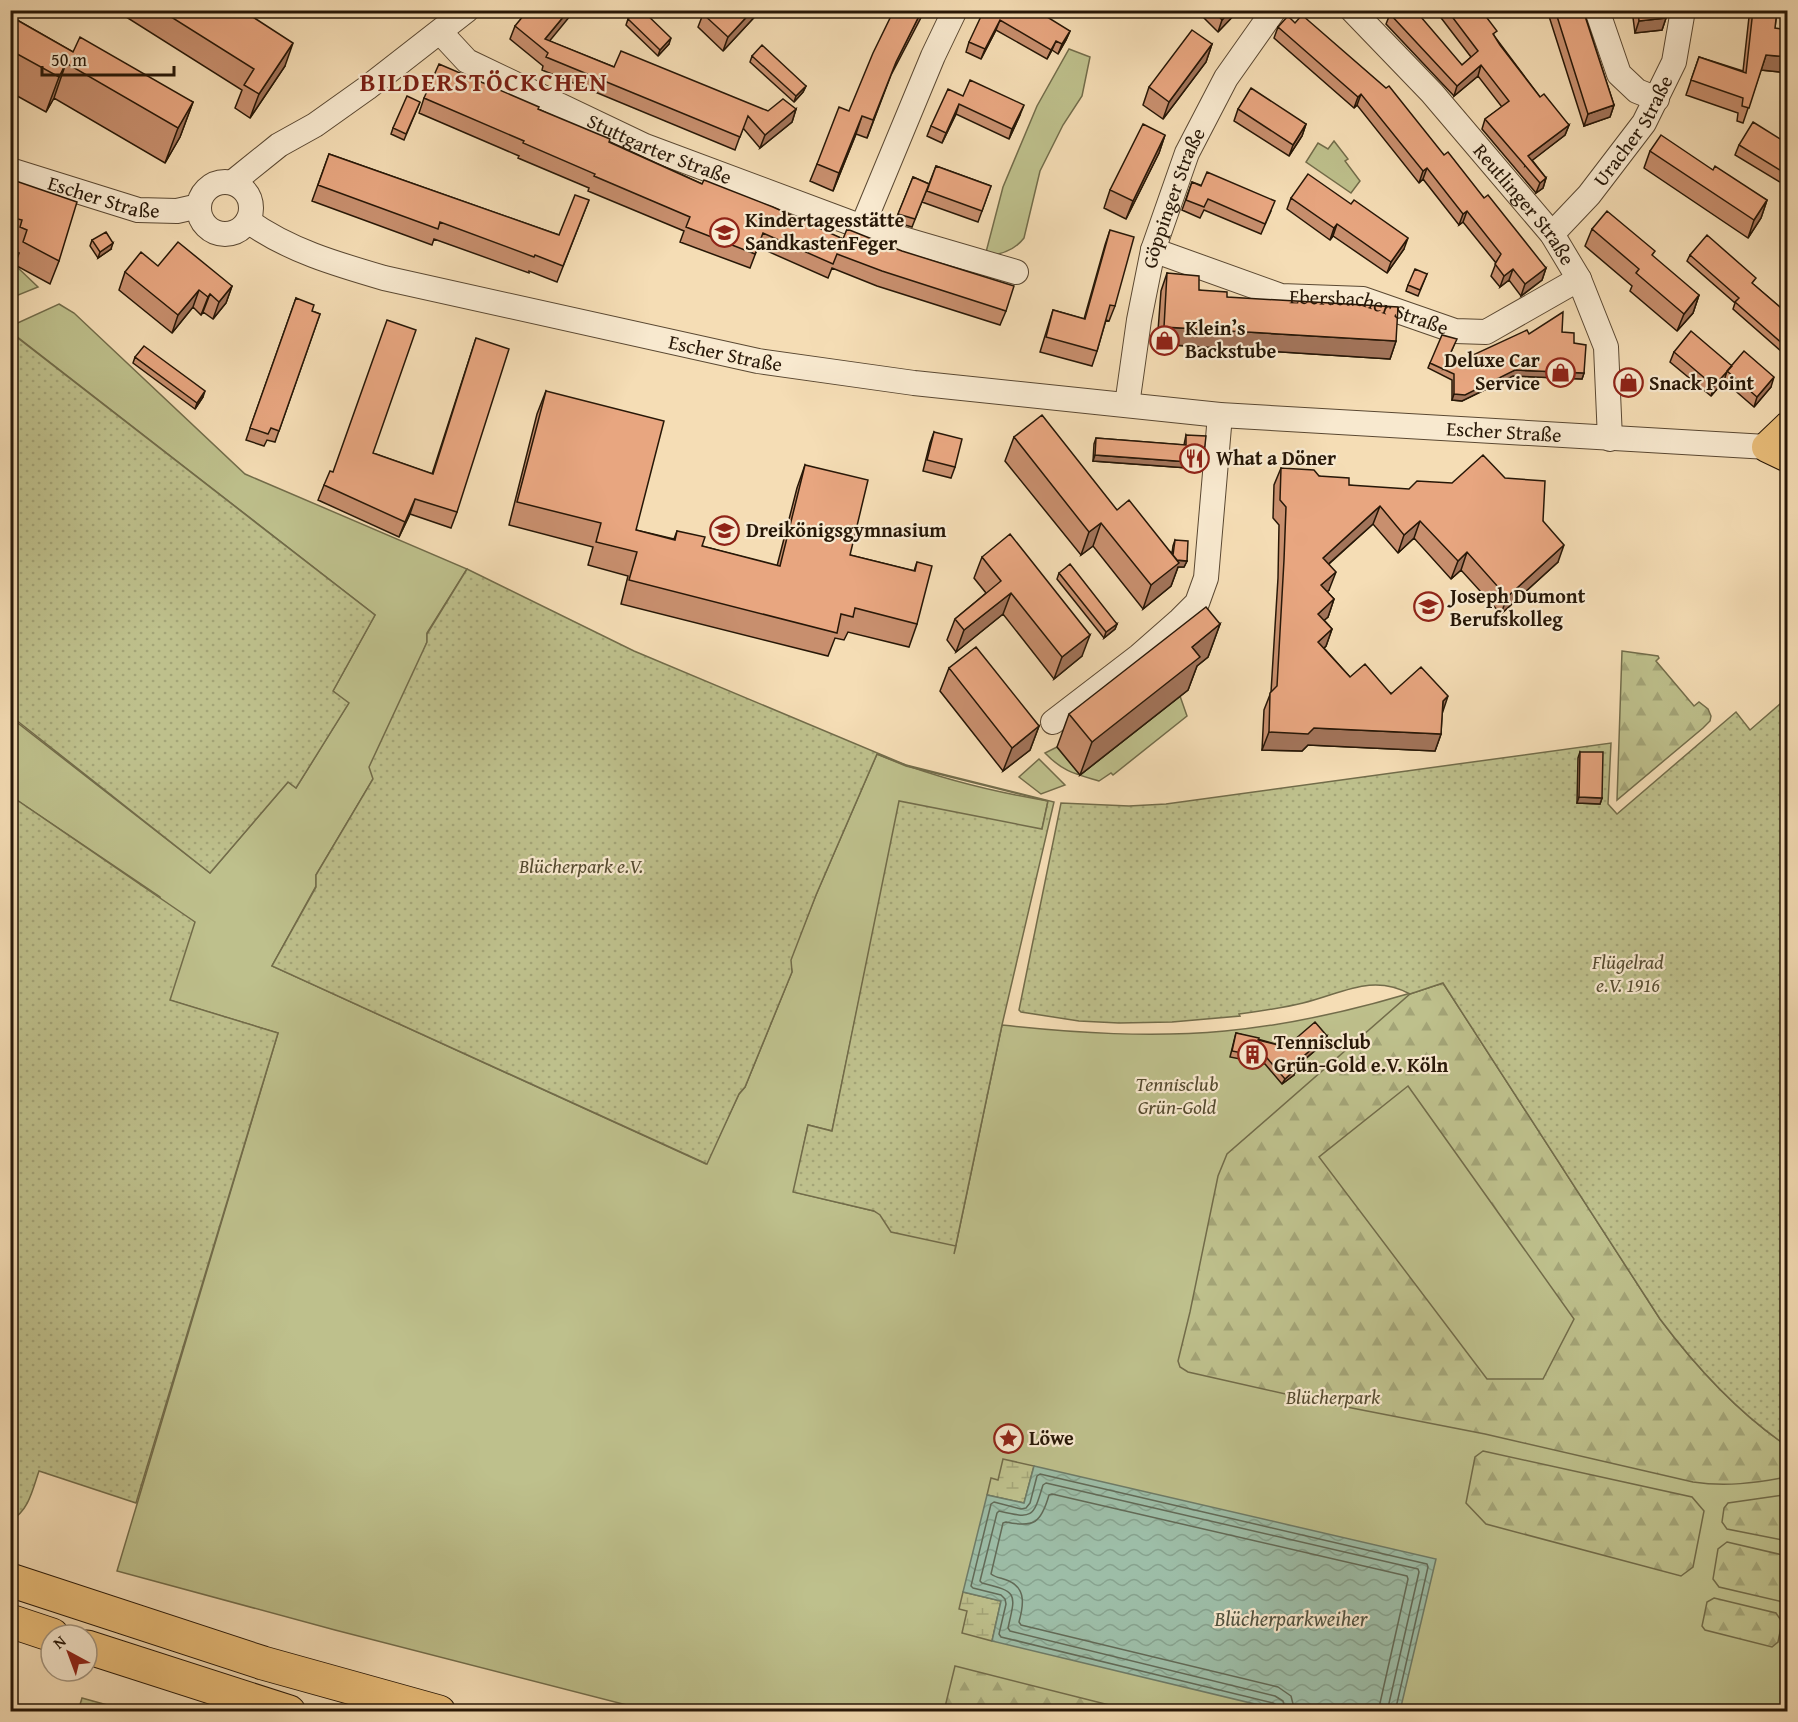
<svg xmlns="http://www.w3.org/2000/svg" width="1798" height="1722" viewBox="0 0 1798 1722" font-family="'Gentium Book Plus',serif">
	<style>
		.green { fill: #bec08c; stroke: #726c4a; stroke-width: 1.5 }
		.forest { fill: url(#forest-firs); stroke: #726c4a; stroke-width: 1.5; fill-rule: evenodd }
		.wetland { fill: url(#wetland-marsh); stroke: #726c4a; stroke-width: 1.5 }
		.garden { fill: url(#garden-dots); stroke: #726c4a; stroke-width: 1.5 }
		.water { fill: url(#water-waves); stroke: #6e7b67; stroke-width: 1.5 }
		.lines { fill: none; stroke-linecap: round; stroke-linejoin: round }
		.shore { stroke: #626a57; stroke-width: 1.5 }
		.minor-casing { stroke: #5a4832; stroke-width: 26 }
		.major-casing { stroke: #271707; stroke-width: 32 }
		.highway-casing { stroke: #271707; stroke-width: 35 }
		.minor { stroke: #f8e9cf; stroke-width: 24 }
		.major { stroke: #eabe7a; stroke-width: 30 }
		.highway { stroke: #eabe7a; stroke-width: 33 }
		.wall { fill: #c88f6e; stroke: #271707; stroke-width: 1.5 }
		.shaded-wall { fill: #a2745a; stroke: #271707; stroke-width: 1.5 }
		.building { fill: #e8a680; stroke: #271707; stroke-width: 1.5 }
		.labels { text-anchor: middle; stroke-width: 4.5; stroke-linejoin: round; paint-order: stroke }
		.street-label { font-size: 20px; fill: #271707; stroke: #f8e9cf }
		.poi-label { font-size: 20px; font-weight: bold; fill: #271707; stroke: #f8e9cf; text-anchor: start }
		.park-label { font-size: 20px; font-style: italic; fill: #544a2f; stroke: #f8e9cf }
		.water-label { font-size: 21px; font-style: italic; fill: #50513f; stroke: #f8e9cf }
		.district-label { font-size: 26px; font-weight: bold; letter-spacing: 1.5px; fill: #7a1f14; stroke: #f8e9cf }
	</style>
	<defs>
		<pattern id="forest-firs" width="22" height="20" patternUnits="userSpaceOnUse" patternTransform="scale(1.5)"><rect width="22" height="20" fill="#bec08c"/><path d="M5 1l3.5 6h-7zM16 11l3.5 6h-7z" fill="#a3a477"/></pattern>
		<pattern id="wetland-marsh" width="20" height="14" patternUnits="userSpaceOnUse" patternTransform="scale(1.5)"><rect width="20" height="14" fill="#bec08c"/><path d="M1 5h8M5 5V1M11 12h8M15 12V8" fill="none" stroke="#a3a477"/></pattern>
		<pattern id="garden-dots" width="8" height="8" patternUnits="userSpaceOnUse" patternTransform="scale(1.5)"><rect width="8" height="8" fill="#bec08c"/><path d="M2 2h.1M6 6h.1" fill="none" stroke="#a3a477" stroke-width="1.8" stroke-linecap="round"/></pattern>
		<pattern id="water-waves" width="16" height="10" patternUnits="userSpaceOnUse" patternTransform="scale(1.5)"><rect width="16" height="10" fill="#9dbda7"/><path d="M0 5q4-4 8 0t8 0" fill="none" stroke="#87a28e"/></pattern>
	</defs>
	<rect width="100%" height="100%" fill="#f5ddb5"/>
	<filter id="stains"><feTurbulence type="fractalNoise" baseFrequency=".00333" numOctaves="4"/><feColorMatrix values="0 0 0 0 .2 0 0 0 0 .09 0 0 0 0 .02 0 0 0 .5 -.17"/></filter>
	<radialGradient id="worn" r=".72"><stop offset=".6" stop-color="#630" stop-opacity="0"/><stop offset="1" stop-color="#630" stop-opacity=".3"/></radialGradient>
	<path class="green" d="M1069,49L1090,57L1082,96L1063,125L1040,171L1024,238C1015,250 999,255 985,256L1003,187L1037,106Z
		M1334,141L1348,159L1345,161L1360,181L1351,193L1306,162L1318,143L1328,149Z
		M11,263L15,265L38,287L11,298Z
		M59,304L74,313L245,474L467,569L427,633V642L373,779L316,875V886L272,966L706,1164L739,1094L745,1087L792,972L790,960L816,895L877,754C932,777 989,791 1048,801L1042,829L888,860L832,1131L808,1125L794,1192L874,1211L956,1245L1002,1025C1076,1033 1151,1038 1225,1031C1300,1024 1372,1006 1443,983L1644,1298L1773,1436L1787,1446V1711H650L335,1630L117,1571L278,1033L169,1000L160,897L11,796L10,717L210,873L288,782L296,788L348,704L333,691L375,615L11,332V326Z
		M1180,696L1187,716L1113,775L1111,773L1099,781C1076,774 1063,772 1045,753L1057,747L1080,775Z
		M1039,759L1065,785L1041,794L1019,777Z"/>
	<path class="forest" d="M1622,651L1658,656L1659,658L1656,661L1694,706L1699,702L1708,709L1711,716L1710,721L1703,728L1617,800Z
		M1443,983L1660,1319C1696,1367 1737,1412 1787,1446V1477C1755,1483 1726,1487 1693,1482L1485,1434L1321,1402L1188,1372L1180,1367L1178,1361L1190,1312L1218,1176L1227,1154L1410,994ZM1408,1086L1574,1319L1543,1379H1487L1319,1157Z
		M1483,1451L1692,1497L1704,1511L1693,1567L1681,1576L1486,1524L1466,1503L1475,1457Z
		M1784,1495H1787V1541L1727,1529L1722,1522L1724,1508L1728,1503Z
		M1727,1542L1787,1556V1603L1719,1587L1713,1579L1718,1549Z
		M1714,1598L1776,1613L1782,1622L1778,1642L1772,1647L1705,1630L1702,1626L1707,1602Z
		M955,1666L1133,1711H944Z"/>
	<path class="wetland" d="M1003,1459L1034,1466L1024,1503L987,1495L991,1478L998,1480Z
		M963,1592L1001,1601L992,1641L962,1633L967,1611L959,1609Z"/>
	<path class="garden" d="M10,332L375,615L333,691L349,703L296,788L288,782L210,873L11,716Z
		M467,569L634,651L906,765L1054,802L1002,1025L954,1254L956,1246L891,1232L880,1215L874,1211L793,1192L808,1125L832,1131L899,801L1042,829L1048,801L906,766L877,754L816,895L791,960L792,972L745,1087L739,1094L707,1164L272,966L316,887V875L373,779L369,767L427,642V634Z
		M1787,698V1446C1737,1412 1696,1367 1660,1319L1443,983L1410,994C1372,973 1341,994 1303,1003C1283,1008 1261,1011 1239,1014L1240,1016L1172,1022L1119,1023L1079,1021L1021,1012L1019,1010L1061,803L1129,806L1166,804L1611,743L1608,804L1617,814L1736,712L1750,730Z
		M11,796L195,922L170,1000L278,1033L136,1503L39,1471C33,1488 29,1511 11,1520Z
		M82,1698L129,1711H78Z"/>
	<path class="water" d="M1034,1466L1436,1559L1400,1711H1284L992,1641L1001,1601L963,1592L987,1495L1024,1503Z"/>
	<g class="lines">
		<path class="shore" d="M1278,1712V1706L1273,1703L1001,1637L999,1634L1006,1604L1005,1599L1001,1595L973,1588L971,1586L991,1504L994,1502L1021,1509L1026,1508L1030,1503L1037,1476L1040,1474L1427,1564L1428,1567L1395,1712
			M1286,1712L1283,1701L1275,1696L1010,1631L1008,1628C1016,1593 1018,1592 982,1583L980,1581L997,1513L999,1511C1033,1519 1033,1518 1043,1485L1046,1483L1418,1569L1419,1572L1387,1712
			M1295,1712L1291,1696L1278,1687L1021,1625L1019,1622C1023,1607 1027,1589 1009,1581C1003,1578 996,1578 991,1574L1003,1523L1006,1522C1034,1528 1041,1523 1049,1495L1052,1494L1407,1576L1408,1579L1378,1712"/>
		<defs>
			<g id="minor">
				<path id="s1" d="M1352,10L1432,93L1552,234L1579,279L1606,347L1610,439"/>
				<path d="M1597,10L1619,74L1637,91L1657,99"/>
				<path id="s2" d="M441,33L467,61L645,146L862,227L933,56L955,10"/>
				<path id="s3" d="M10,170L138,210L177,211L199,206"/>
				<circle cx="225" cy="208" r="26"/>
				<path d="M233,182L279,145L315,125L367,88L467,10"/>
				<path id="s4" d="M248,221C288,250 336,264 384,278L758,361L914,383L1220,415L1785,448"/>
				<path d="M862,227L1016,272"/>
				<path id="s5" d="M1552,234L1589,195L1644,123L1674,62L1683,10"/>
				<path id="s6" d="M1153,250L1281,296L1363,299L1455,331L1486,332L1579,279"/>
				<path id="s7" d="M1127,405L1139,320L1153,250L1187,153L1226,78L1274,10"/>
				<path d="M1053,722L1139,656L1180,620L1197,603L1206,578L1220,415"/>
			</g>
			<path id="major" d="M1788,427L1767,447L1788,457"/>
			<path id="highway" d="M10,1580L263,1663L439,1712
				M10,1621L52,1635
				M87,1647L289,1712"/>
		</defs>
		<use href="#minor" class="minor-casing"/>
		<use href="#major" class="major-casing"/>
		<use href="#highway" class="highway-casing"/>
		<use href="#minor" class="minor"/>
		<use href="#major" class="major"/>
		<use href="#highway" class="highway"/>
	</g>
	<path class="wall" d="M115,10H242L285,66L250,118L235,108L242,90Z
		M706,10H761L723,51L698,27L703,14Z
		M1201,10H1239L1218,32L1200,14Z
		M1435,10H1481L1495,37L1540,97L1569,125L1565,135L1532,160L1546,178L1543,188L1536,193L1482,129L1485,119L1502,107L1478,76L1454,96L1386,24L1390,14L1462,65L1471,57Z
		M1547,10H1583L1614,105L1610,117L1584,126Z
		M1632,10H1665L1666,18L1662,30L1635,33Z
		M1710,10H1777L1775,28L1788,73L1761,70L1743,123L1737,121L1738,113L1686,95L1699,57L1743,71L1749,17L1710,12Z
		M1003,13L1070,31L1066,40L1058,54L1052,50L1047,59L996,30L981,59L966,52L969,42Z
		M10,16L73,52L193,102L180,137L165,163L54,98L46,112L10,92Z
		M628,19L669,44L658,56L626,25Z
		M515,26L549,41L614,67L768,111L796,109L792,122L760,148L743,128L735,150L542,70L543,66L510,39Z
		M1278,27L1444,155L1484,198L1546,268L1542,280L1521,296L1509,280L1500,287L1491,276L1496,263L1463,222L1459,225L1423,179L1419,183L1357,105L1354,108L1274,38Z
		M1212,44L1206,62L1163,119L1143,105L1149,87Z
		M752,56L806,86L803,92L794,102L750,62Z
		M889,79L867,138L856,134L833,191L810,181L817,164Z
		M963,96L1020,115L1009,139L956,114L942,143L927,136L931,126Z
		M424,98L538,109L702,184L843,239L1006,311L1000,325L877,286L832,268L828,278L758,247L750,268L680,242L684,231L588,191L589,188L518,158L519,156L419,113Z
		M420,102L404,140L391,134L393,128Z
		M1238,109L1306,124L1302,136L1289,156L1234,121Z
		M1165,135L1159,153L1126,219L1104,208L1110,190Z
		M1788,144V187L1735,155L1739,145Z
		M1650,151L1713,170L1767,200L1761,218L1748,238L1644,168Z
		M329,154L559,235L589,200L557,282L529,271V273L434,239L432,245L312,201Z
		M936,166L991,186L978,222L922,202Z
		M913,177L929,184L912,227L895,222Z
		M10,179L59,261L50,284L15,265L19,253L11,251L14,244L10,242Z
		M1192,182L1271,211L1261,234L1204,210L1200,218L1182,210Z
		M1291,198L1404,249L1387,273L1333,236L1330,240L1287,209Z
		M1592,229L1699,295L1693,313L1677,331L1630,291L1632,286L1585,246Z
		M1110,230L1115,306L1109,321L1106,320L1097,351L1092,366L1040,352L1053,310L1084,319L1105,245Z
		M92,240L111,249L98,258L90,246Z
		M1690,255L1754,285L1788,314V346L1782,352L1733,309L1735,303L1687,261Z
		M158,266L232,286L226,303L213,319L203,312L201,315L193,307L172,333L119,290L125,272Z
		M1167,273L1199,290L1396,341L1390,359L1157,344L1161,291Z
		M1427,274L1418,296L1406,291L1408,285Z
		M296,298L312,311L320,314L275,442L267,440L264,446L246,440Z
		M1562,332L1574,343L1584,373L1582,379L1513,376L1462,401L1452,400V380L1428,368L1430,363L1454,345L1444,369L1529,334Z
		M476,338L457,512L451,528L410,514L399,537L318,500L324,485L333,472L373,453L432,474Z
		M1674,352L1732,366L1771,387L1754,407L1724,381L1711,396L1670,362Z
		M135,357L203,397L195,409L133,363Z
		M546,391L636,530L674,539L677,531L702,546L777,566L797,488L805,465L850,555L914,571L917,562V624L909,647L848,632L844,640L835,638L828,656L621,604L628,576L588,565L593,547L509,525L537,414Z
		M934,432L955,467L951,478L923,471L930,443Z
		M1186,435L1201,469L1093,461L1094,444L1096,438L1184,445Z
		M1014,437L1117,510L1172,553L1173,546L1175,540L1187,561L1184,567H1178L1171,586L1143,609L1093,546L1081,555L1005,461Z
		M1281,468L1319,476L1349,485L1543,521L1558,562L1501,614L1461,570L1451,579L1414,538L1398,553L1373,524L1329,564V590L1327,592L1334,599L1328,617L1324,620L1332,629L1326,646L1324,648L1350,677L1442,713L1441,734L1435,751L1308,745L1302,751L1262,750L1264,710L1271,692L1278,578L1279,525L1273,518L1274,485Z
		M982,557L1082,656L1054,679L1003,614L956,652L947,640L955,619L986,593L974,578Z
		M1059,573L1117,624L1115,629L1104,638L1057,579Z
		M1220,624L1208,657L1197,666L1188,690L1080,775L1057,747L1069,714Z
		M949,668L1039,726L1030,750L1003,771L940,691Z
		M1580,752L1602,798L1600,804L1577,803L1578,758Z
		M1236,1033L1286,1047L1325,1042L1295,1068L1296,1069L1294,1075L1282,1084L1265,1064L1230,1057Z"/>
	<path class="shaded-wall" d="M569,10H575L543,49L545,39Z
		M753,10H761L723,51L728,37Z
		M922,10H925L889,79L867,138L896,62Z
		M1231,10H1239L1218,32L1222,20Z
		M1710,10H1751L1749,17L1710,12Z
		M1666,18L1662,30L1635,33L1639,21Z
		M1000,20L996,30L981,59L985,49Z
		M1070,31L1066,40L1058,54L1062,44Z
		M671,38L669,44L658,56L660,50Z
		M1056,41L1052,50L1047,59L1051,50Z
		M293,43L285,66L250,118L259,94Z
		M1212,44L1206,62L1163,119L1169,102Z
		M1766,55L1788,57V73L1761,70Z
		M66,63L54,98L46,112L59,77Z
		M1481,65L1478,76L1454,96L1457,86Z
		M806,86L803,92L794,102L796,96Z
		M1361,94L1357,105L1354,108L1358,97Z
		M193,102L180,137L165,163L178,128Z
		M959,104L956,114L942,143L946,133Z
		M1024,105L1020,115L1009,139L1012,129Z
		M1614,105L1610,117L1584,126L1588,114Z
		M796,109L792,122L760,148L765,135Z
		M862,116L856,134L833,191L839,173Z
		M1306,124L1302,136L1289,156L1293,145Z
		M1569,125L1565,135L1525,166L1528,156Z
		M1165,135L1159,153L1126,219L1133,201Z
		M1427,168L1423,179L1419,183L1423,171Z
		M1546,178L1543,188L1536,193L1540,183Z
		M1767,200L1761,218L1748,238L1754,220Z
		M1467,211L1463,222L1459,225L1463,214Z
		M1337,224L1333,236L1330,240L1334,228Z
		M1408,238L1404,249L1387,273L1391,262Z
		M113,243L111,249L98,258L100,252Z
		M1546,268L1542,280L1521,296L1525,284Z
		M1513,269L1509,280L1500,287L1504,276Z
		M232,286L226,303L213,319L219,302Z
		M199,290L193,307L172,333L178,315Z
		M210,294L203,312L201,315L208,297Z
		M1699,295L1693,313L1677,331L1684,314Z
		M1164,327L1396,341L1390,359L1157,344Z
		M1788,342V346L1782,352L1785,346Z
		M1515,370L1584,373L1582,379L1513,376L1462,401L1452,400L1454,394Z
		M1727,371L1724,381L1711,396L1714,386Z
		M1774,377L1771,387L1754,407L1757,397Z
		M205,391L203,397L195,409L197,403Z
		M1095,455L1203,463L1201,469L1093,461Z
		M415,499L410,514L399,537L405,522Z
		M1380,506L1373,524L1316,575L1323,558Z
		M1420,521L1414,538L1398,553L1404,535Z
		M1101,523L1093,546L1081,555L1089,532Z
		M1564,545L1558,562L1501,614L1507,597Z
		M1467,552L1461,570L1451,579L1458,561Z
		M1172,560L1187,561L1184,567H1178L1171,586L1143,609L1151,585Z
		M1336,572L1329,590L1315,602L1321,585Z
		M1011,593L1003,614L956,652L964,630Z
		M1334,599L1328,617L1312,631L1318,614Z
		M1117,624L1115,629L1104,638L1106,632Z
		M1220,624L1208,657L1197,666L1188,690L1080,775L1092,742L1192,647Z
		M1332,629L1326,646L1312,660L1318,642Z
		M1090,635L1082,656L1054,679L1062,657Z
		M1448,696L1442,714L1443,701Z
		M1039,726L1030,750L1003,771L1012,748Z
		M1314,728L1441,734L1435,751L1308,745L1302,751L1262,750L1269,732Z
		M1579,797L1602,798L1600,804L1577,803Z
		M1327,1036L1325,1042L1291,1071L1293,1065Z
		M1296,1069L1294,1075L1282,1084L1285,1079Z"/>
	<path class="building" d="M160,10H242L293,43L259,94L244,85L254,69Z
		M528,10H569L545,39L614,67L621,51L768,111L783,99L796,109L765,135L748,116L740,137L546,57L548,53L515,26Z
		M636,10H642L671,38L660,50L628,19Z
		M706,10H753L728,37L703,14Z
		M894,10H922L896,62L873,120L862,116L839,173L817,164L839,107L849,111L873,53Z
		M984,10H998L1003,13L1005,10H1036L1070,31L1062,44L1056,41L1051,50L1000,20L985,49L969,42Z
		M1213,10H1231L1222,20Z
		M1394,10H1415L1462,65L1478,51L1447,10H1481L1497,31L1493,34L1500,45L1540,97L1544,94L1569,125L1528,156L1546,178L1540,183L1485,119L1509,101L1481,65L1457,86L1390,14Z
		M1555,10H1583L1614,105L1588,114Z
		M1638,10H1665L1666,18L1639,21Z
		M1753,10H1777L1775,28L1788,30V57L1766,55L1749,108L1742,106L1743,98L1691,80L1699,57L1746,73Z
		M1302,15L1386,88L1389,86L1444,155L1448,152L1484,198L1488,195L1546,268L1525,284L1513,269L1504,276L1495,264L1501,254L1467,211L1463,214L1427,168L1423,171L1361,94L1358,97L1278,27L1288,16L1295,23Z
		M10,16L73,52L80,37L193,102L178,128L66,63L59,77L10,50Z
		M1192,30L1212,44L1169,102L1149,87Z
		M762,45L806,86L796,96L752,56Z
		M439,64L539,107L538,109L610,139L609,142L702,184L704,180L773,207L843,239L847,229L902,251L1014,286L1006,311L882,271L837,254L833,264L763,233L755,254L686,227L690,217L594,176L595,174L523,143L524,141L424,98Z
		M970,80L1024,105L1012,129L959,104L946,133L931,126L948,89L963,96Z
		M1251,88L1306,124L1293,145L1238,109Z
		M407,96L420,102L406,134L393,128Z
		M1753,122L1788,144V175L1739,145Z
		M1143,124L1165,135L1133,201L1110,190Z
		M1661,135L1713,170L1715,166L1767,200L1754,220L1650,151Z
		M329,154L559,235L575,195L589,200L563,266L535,255L534,257L440,222L438,229L318,185Z
		M936,166L991,186L982,211L927,191Z
		M1207,172L1275,201L1265,224L1208,199L1204,207L1186,200L1192,182L1201,186Z
		M1308,174L1351,204L1354,200L1408,238L1391,262L1337,224L1334,228L1291,198Z
		M913,177L929,184L915,219L898,214Z
		M10,179L77,202L59,261L23,242L27,230L20,227L22,220L10,217Z
		M1607,211L1655,251L1652,255L1699,295L1684,314L1636,273L1639,269L1592,229Z
		M1110,230L1134,237L1115,306L1110,305L1097,351L1046,337L1053,310L1085,319Z
		M106,232L113,243L100,252L92,240Z
		M1707,235L1756,278L1752,283L1788,314V342L1785,346L1735,302L1739,298L1690,255Z
		M178,242L232,286L219,302L210,294L208,297L199,290L178,315L125,272L141,252L158,266Z
		M1415,269L1427,274L1420,290L1408,285Z
		M1167,273L1199,276V290L1227,292V297L1398,307L1396,341L1164,327Z
		M296,298L314,305L312,311L320,314L279,431L271,428L268,434L250,428Z
		M1563,312L1562,332L1574,333V343L1586,345L1584,373L1515,370L1465,395L1454,394V374L1430,363L1442,335L1457,339L1443,369L1527,330L1529,334Z
		M387,320L416,330L373,453L433,474L476,338L509,349L457,512L415,499L405,522L324,485L330,471L333,472Z
		M1691,331L1732,366L1714,386L1674,352Z
		M144,346L205,391L197,403L135,357Z
		M1744,351L1774,377L1757,397L1727,371Z
		M546,391L664,421L636,530L675,540L677,531L705,537L702,546L780,566L805,465L868,480L850,555L915,571L917,562L932,566L917,624L855,608L853,617L841,614L837,633L629,580L637,552L596,542L601,523L517,502Z
		M1042,415L1117,510L1129,500L1179,563L1151,585L1101,523L1089,532L1014,437Z
		M934,432L962,439L955,467L927,460Z
		M1186,435L1206,436L1203,463L1095,455L1096,438L1186,445Z
		M1483,455L1505,478L1545,481L1543,521L1564,545L1507,597L1467,552L1458,561L1420,521L1404,535L1380,506L1323,558L1336,572L1321,585L1334,599L1318,614L1332,629L1318,642L1350,677L1365,664L1391,694L1421,667L1448,696L1443,701L1441,734L1314,728L1308,734L1269,732L1270,693L1277,686L1284,560L1286,507L1280,500L1281,468L1314,470L1319,476L1349,478V485L1409,489L1417,481L1452,483Z
		M1010,534L1090,635L1062,657L1011,593L964,630L955,619L1001,581L982,557Z
		M1175,540L1188,541L1187,561L1177,560L1173,555Z
		M1070,564L1117,624L1106,632L1059,573Z
		M1206,607L1220,624L1192,647L1200,657L1092,742L1069,714Z
		M976,647L1039,726L1012,748L949,668Z
		M1580,752H1603L1602,798L1579,797Z
		M1315,1022L1327,1036L1293,1065L1296,1069L1285,1079L1267,1058L1232,1051L1236,1033L1259,1038L1258,1040L1286,1047Z"/>
	<defs>
		<symbol id="school-ring" viewBox="-11 -11 22 22"><circle r="9.5" fill="#f8e9cf" stroke="#8f2418" stroke-width="1.5"/><path d="M0-5L7-2L0 1L-7-2ZM-4 1L0 2.5L4 1V4Q0 6-4 4Z" fill="#8f2418"/></symbol>
		<symbol id="shop-ring" viewBox="-11 -11 22 22"><circle r="9.5" fill="#f8e9cf" stroke="#8f2418" stroke-width="1.5"/><path d="M-5-2.5h2.3a2.7 3.5 0 0 1 5.4 0H5L5.5 6h-11ZM-1.5-2.5h3a1.5 2.3 0 0 0-3 0Z" fill="#8f2418"/></symbol>
		<symbol id="restaurant-ring" viewBox="-11 -11 22 22"><circle r="9.5" fill="#f8e9cf" stroke="#8f2418" stroke-width="1.5"/><path d="M-5-6h1v4h1v-4h1v4h1v-4h1v5L-1.5 .5V6h-2V.5L-5-1ZM5-6V6H3V1.5H1.5Q1.5-4 5-6Z" fill="#8f2418"/></symbol>
		<symbol id="university-ring" viewBox="-11 -11 22 22"><circle r="9.5" fill="#f8e9cf" stroke="#8f2418" stroke-width="1.5"/><path d="M0-5L7-2L0 1L-7-2ZM-4 1L0 2.5L4 1V4Q0 6-4 4Z" fill="#8f2418"/></symbol>
		<symbol id="building-ring" viewBox="-11 -11 22 22"><circle r="9.5" fill="#f8e9cf" stroke="#8f2418" stroke-width="1.5"/><path d="M-4-6H4V6H1V3H-1V6H-4ZM-2.5-4.3h1.7v1.8h-1.7ZM.8-4.3h1.7v1.8H.8ZM-2.5-1h1.7V.8h-1.7ZM.8-1h1.7V.8H.8Z" fill="#8f2418"/></symbol>
		<symbol id="sight-ring" viewBox="-11 -11 22 22"><circle r="9.5" fill="#f8e9cf" stroke="#8f2418" stroke-width="1.5"/><path d="M0-6L1.8-2.2L6-1.7L2.9 1.2L3.7 5.4L0 3.3L-3.7 5.4L-2.9 1.2L-6-1.7L-1.8-2.2Z" fill="#8f2418"/></symbol>
	</defs>
	<g fill-rule="evenodd">
		<use href="#school-ring" x="708" y="216" width="33" height="33"/>
		<use href="#shop-ring" x="1148" y="324" width="33" height="33"/>
		<use href="#shop-ring" x="1544" y="356" width="33" height="33"/>
		<use href="#shop-ring" x="1612" y="366" width="33" height="33"/>
		<use href="#restaurant-ring" x="1178" y="442" width="33" height="33"/>
		<use href="#school-ring" x="708" y="514" width="33" height="33"/>
		<use href="#university-ring" x="1412" y="590" width="33" height="33"/>
		<use href="#building-ring" x="1236" y="1038" width="33" height="33"/>
		<use href="#sight-ring" x="992" y="1422" width="33" height="33"/>
	</g>
	<g class="labels">
		<g class="street-label">
			<text dy="7" stroke="none"><textPath href="#s5" startOffset="132">Uracher Straße</textPath></text>
			<text dy="7" stroke="none"><textPath href="#s2" startOffset="250">Stuttgarter Straße</textPath></text>
			<text dy="7" stroke="none"><textPath href="#s3" startOffset="98">Escher Straße</textPath></text>
			<text dy="7" stroke="none"><textPath href="#s7" startOffset="213">Göppinger Straße</textPath></text>
			<text dy="7" stroke="none"><textPath href="#s1" startOffset="260">Reutlinger Straße</textPath></text>
			<text dy="7" stroke="none"><textPath href="#s6" startOffset="226">Ebersbacher Straße</textPath></text>
			<text dy="7" stroke="none"><textPath href="#s4" startOffset="498">Escher Straße</textPath></text>
			<text dy="7" stroke="none"><textPath href="#s4" startOffset="1281">Escher Straße</textPath></text>
		</g>
		<g class="poi-label">
			<text x="745" y="227">Kindertagesstätte<tspan x="745" dy="23">SandkastenFeger</tspan></text>
			<text x="1185" y="335">Klein’s<tspan x="1185" dy="23">Backstube</tspan></text>
			<text x="1540" y="367" text-anchor="end">Deluxe Car<tspan x="1540" dy="23">Service</tspan></text>
			<text x="1649" y="390">Snack Point</text>
			<text x="1216" y="465">What a Döner</text>
			<text x="746" y="537">Dreikönigsgymnasium</text>
			<text x="1450" y="603">Joseph Dumont<tspan x="1450" dy="23">Berufskolleg</tspan></text>
			<text x="1274" y="1049">Tennisclub<tspan x="1274" dy="23">Grün-Gold e.V. Köln</tspan></text>
			<text x="1029" y="1445">Löwe</text>
		</g>
		<g class="park-label">
			<text x="581" y="873">Blücherpark e.V.</text>
			<text x="1628" y="969">Flügelrad<tspan x="1628" dy="23">e.V. 1916</tspan></text>
			<text x="1177" y="1091">Tennisclub<tspan x="1177" dy="23">Grün-Gold</tspan></text>
			<text x="1333" y="1404">Blücherpark</text>
		</g>
		<g class="water-label">
			<text x="1291" y="1626">Blücherparkweiher</text>
		</g>
		<g class="district-label">
			<text x="484" y="91">BILDERSTÖCKCHEN</text>
		</g>
	</g>
	<rect width="1798" height="1722" fill="none" stroke="#f5ddb5" stroke-width="36"/>
	<rect x="12" y="12" width="1774" height="1698" fill="none" stroke="#271707" stroke-width="3"/>
	<rect x="18" y="18" width="1762" height="1686" fill="none" stroke="#271707" stroke-width="1.5"/>
	<g transform="translate(69 1653) rotate(319)"><circle r="28" fill="#f8e9cf" stroke="#a4957f" stroke-width="1.5"/>
	<path d="M0-4.5L10 22L0 15L-10 22Z" fill="#8f2418"/>
	<text y="-9" font-size="16" font-weight="bold" text-anchor="middle" fill="#271707">N</text>
	</g>
	<path d="M42 66v9h132v-9" fill="none" stroke="#271707" stroke-width="3"/>
	<text x="51" y="66" font-size="18" fill="#271707" stroke="#f8e9cf" stroke-width="4.5" paint-order="stroke">50 m</text>
	<rect width="100%" height="100%" filter="url(#stains)"/>
	<rect width="100%" height="100%" fill="url(#worn)"/>
</svg>
